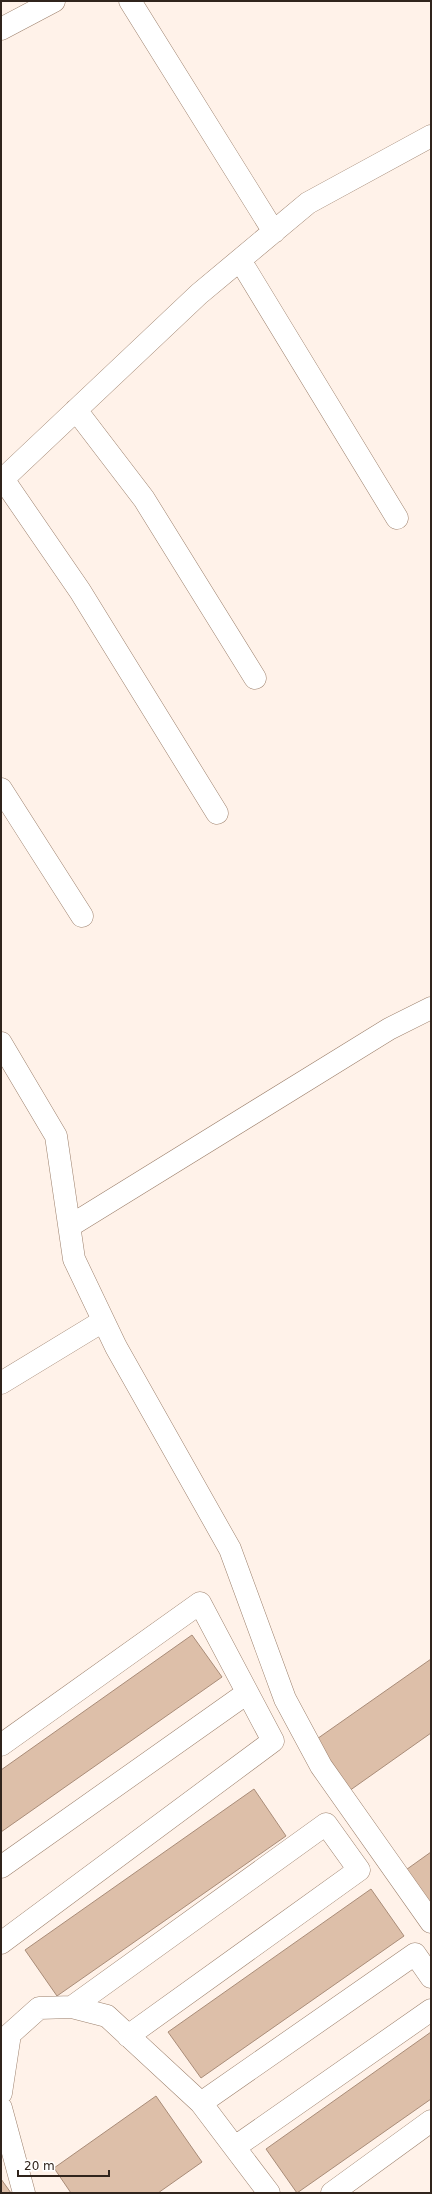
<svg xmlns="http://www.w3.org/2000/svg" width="432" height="2194" viewBox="0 0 432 2194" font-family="'DejaVu Sans',sans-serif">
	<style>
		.building { fill: #ddbfa9; stroke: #a98c78 }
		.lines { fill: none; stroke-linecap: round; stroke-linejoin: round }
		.minor-casing { stroke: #9d816d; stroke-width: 23 }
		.minor { stroke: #fff; stroke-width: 22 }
	</style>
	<rect width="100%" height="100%" fill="#fff2e9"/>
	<path class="building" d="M192,1635L222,1677L1,1832V1770Z
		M431,1659V1733L349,1791L314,1741Z
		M254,1789L286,1836L57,1996L25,1950Z
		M431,1852V1912L403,1872Z
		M371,1889L404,1936L201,2078L168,2032Z
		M431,2032V2099L297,2193L266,2149Z
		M156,2096L202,2162L158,2193H71L54,2168Z
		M1,2179L11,2193H1Z"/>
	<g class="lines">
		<defs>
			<path id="minor" d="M130,1L274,232
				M1,29L54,1
				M240,260L397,518
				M76,410L144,499L255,678
				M3,479L80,591L217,813
				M1,481L199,294L308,203L431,136
				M1,789L82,916
				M1,1043L56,1136L74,1259L116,1347L230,1549L285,1699L321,1766L431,1922
				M70,1226L389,1029L431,1008
				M1,1383L103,1321
				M1,1745L200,1603L273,1741L1,1943
				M1,1867L247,1693
				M72,2007L326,1824L359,1870L128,2036
				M1,2093L10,2034L39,2008L72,2007L107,2016L201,2103L269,2193
				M201,2103L415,1954L431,1977
				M1,2108L24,2193
				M235,2147L431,2010
				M332,2193L431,2121"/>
		</defs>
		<use href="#minor" class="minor-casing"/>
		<use href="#minor" class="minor"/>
	</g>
	<rect width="432" height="2194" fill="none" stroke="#30241c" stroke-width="4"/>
	<path d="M18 2170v6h91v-6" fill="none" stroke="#30241c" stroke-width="2"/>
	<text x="24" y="2170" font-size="12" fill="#30241c" stroke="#ffffff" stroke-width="3" paint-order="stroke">20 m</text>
</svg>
